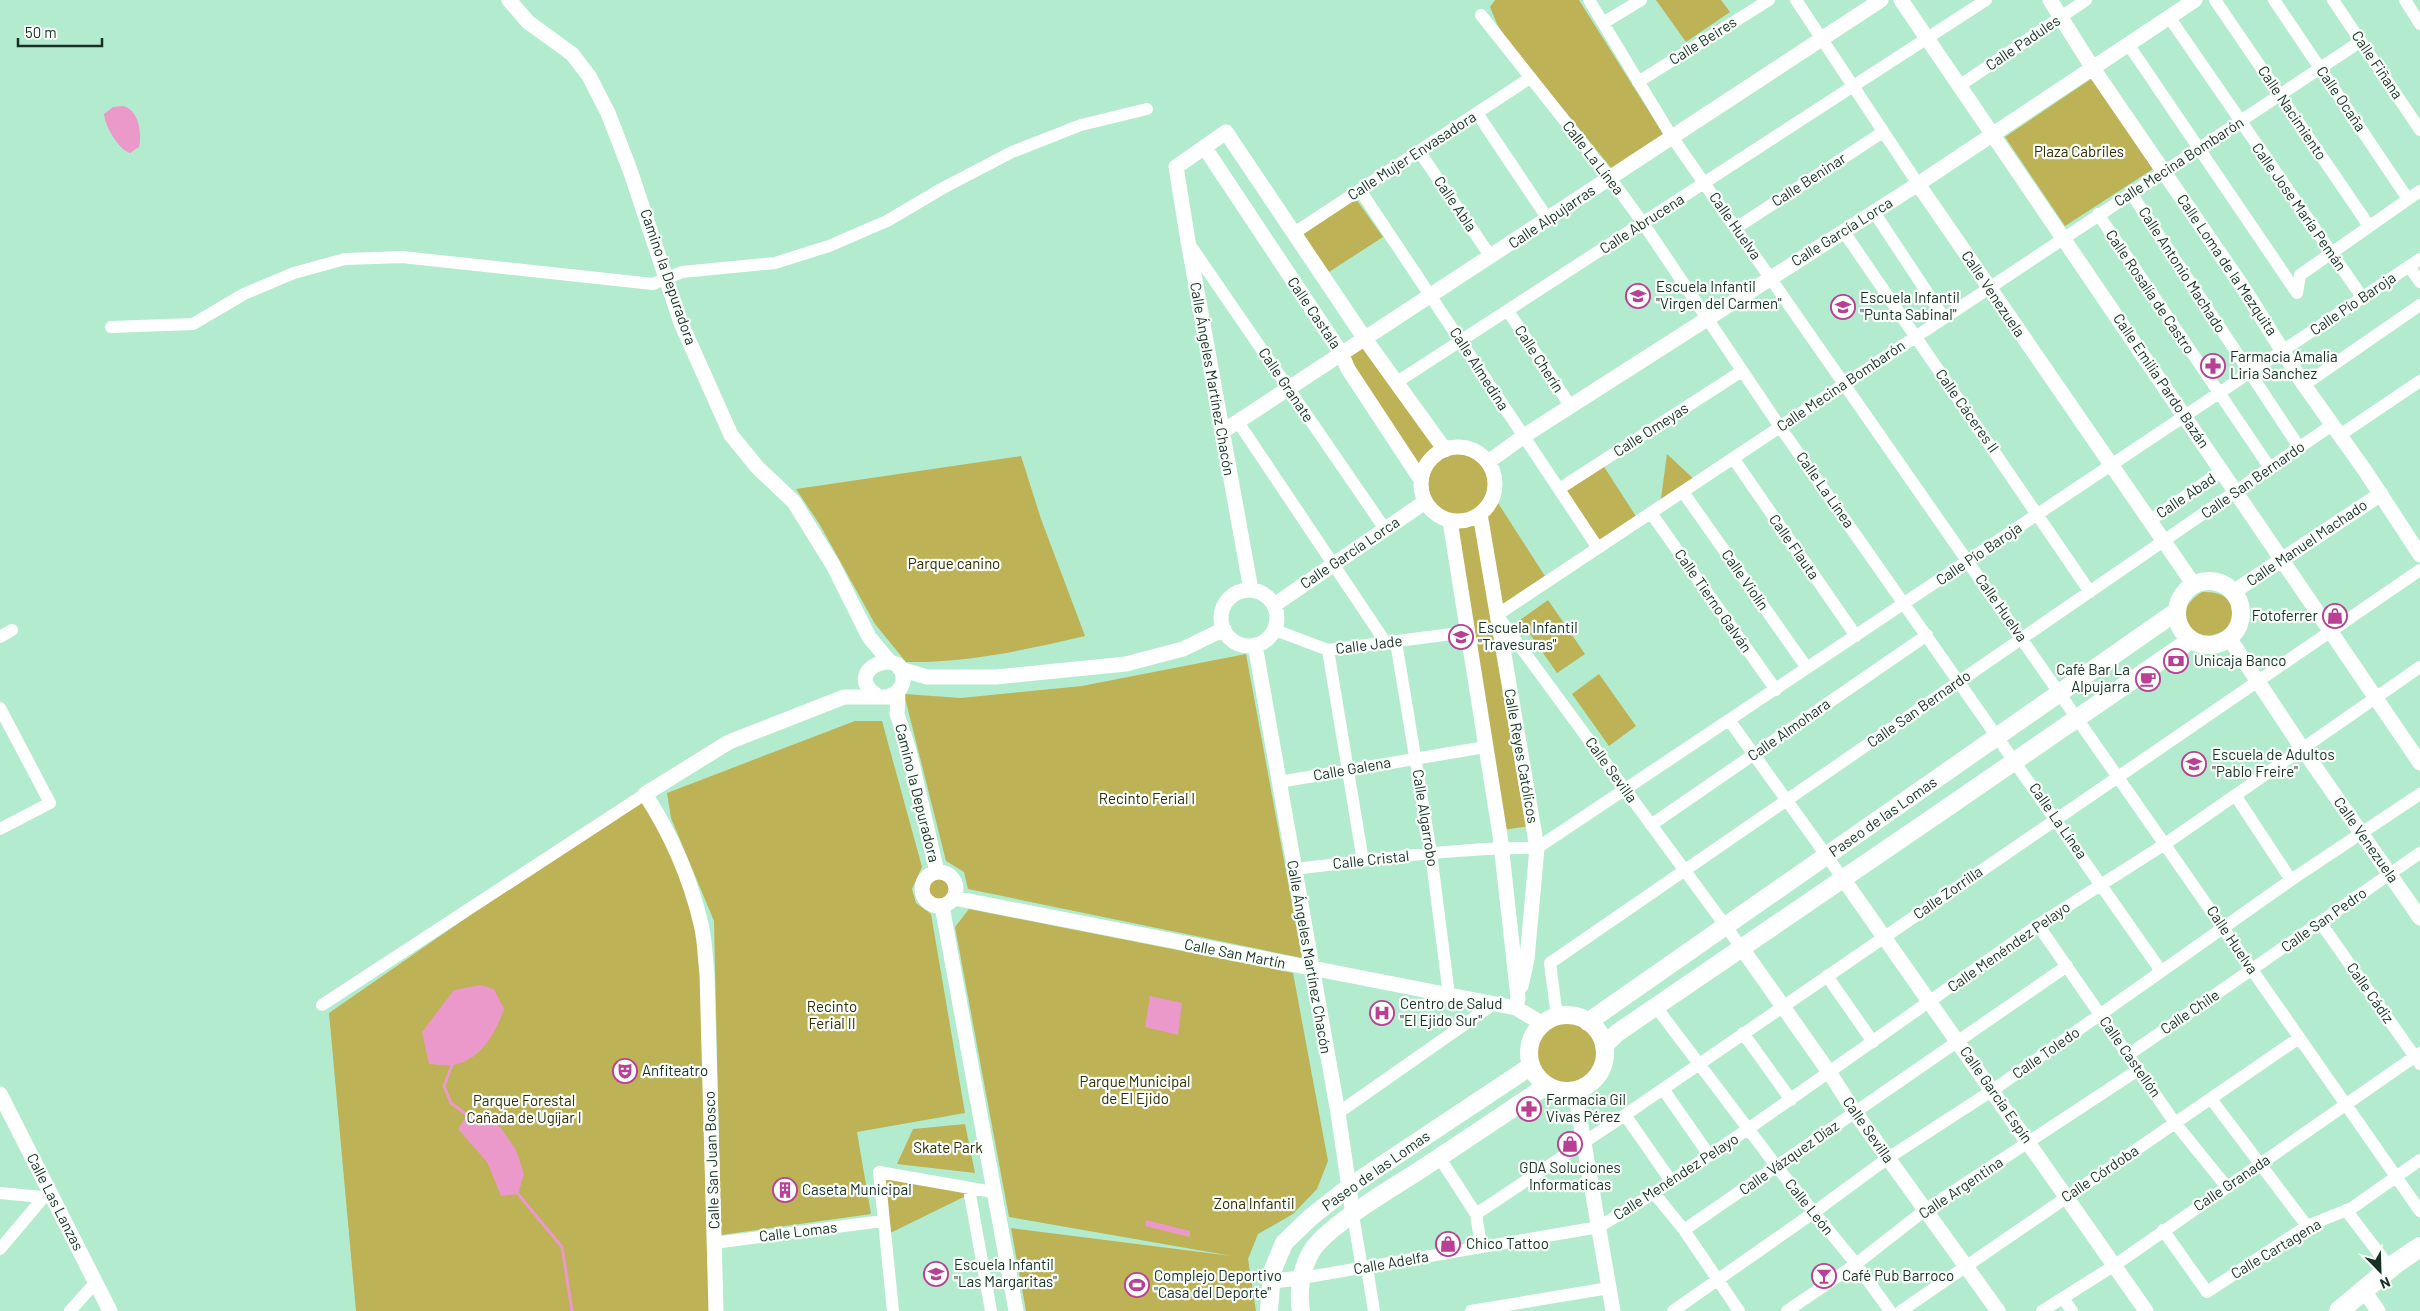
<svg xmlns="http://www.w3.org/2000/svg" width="2420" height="1311" viewBox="0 0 2420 1311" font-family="Barlow,sans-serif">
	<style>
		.green { fill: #bdb255 }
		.water { fill: #eb98cb }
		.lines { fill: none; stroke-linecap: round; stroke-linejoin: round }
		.stream { stroke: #eb98cb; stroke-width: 3 }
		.minor { stroke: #fff; stroke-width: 12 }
		.tertiary { stroke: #fff; stroke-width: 15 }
		.secondary { stroke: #fff; stroke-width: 18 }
		.primary { stroke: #fff; stroke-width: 20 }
		.labels { text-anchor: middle; stroke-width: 4.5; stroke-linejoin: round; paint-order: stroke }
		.street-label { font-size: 15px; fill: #1a3025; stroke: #f9fefb }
		.park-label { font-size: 15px; fill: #322d02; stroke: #f9fefb }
		.poi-label { font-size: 15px; fill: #1a3025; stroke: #f9fefb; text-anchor: start }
	</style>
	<rect width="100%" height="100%" fill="#b3ebce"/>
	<path class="green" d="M1495,0H1579L1665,137L1612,169L1508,41L1497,24L1490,7Z
		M1656,0H1721L1730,12L1686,42Z
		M2094,77L2153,169L2065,226L2005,137Z
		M1356,199L1383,237L1329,272L1302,235Z
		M1364,345L1437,448L1417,466L1347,357Z
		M1427 484a31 31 0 1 1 62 0a31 31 0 1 1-62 0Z
		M1667,454L1697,482L1660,506Z
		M1021,456L1041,519L1085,636C1025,650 967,663 906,662L875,624L820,525L796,489Z
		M1601,462L1639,521L1598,548L1559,489Z
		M1498,503L1545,576L1501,605L1486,516Z
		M1477,524L1529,826L1503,830L1457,528Z
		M2202,592C2227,592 2237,601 2230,626C2198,653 2162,617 2202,592Z
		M1548,600L1585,654L1557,673L1520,620Z
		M1246,654L1302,958L968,889L964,872L946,861L904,694L961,698L1082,686Z
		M1599,674L1636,726L1609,746L1572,694Z
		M855,721H882L922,867L912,889L916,903L931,914L965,1113L857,1132L871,1214L721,1235L714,921L671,818L667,793Z
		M645,794L702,925L714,1311H356L329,1013Z
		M922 889a17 17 0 1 1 34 0a17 17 0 1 1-34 0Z
		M969,909L1293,973L1328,1161L1317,1189L1293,1214L1258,1234L1248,1259L1256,1311H1026L1011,1228L1232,1256L1009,1217L955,927Z
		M1534 1053a33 33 0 1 1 66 0a33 33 0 1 1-66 0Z
		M965,1124L975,1173L897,1164L913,1129Z
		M879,1172L970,1194L884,1236Z"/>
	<path class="water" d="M123,106C139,110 142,133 139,147L130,153C118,149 105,126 104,114L113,107Z
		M480,985L494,989L504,1009C495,1034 481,1060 453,1065C446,1066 436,1064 429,1064L422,1032L454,990Z
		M1150,996L1182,1003L1178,1035L1145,1027Z
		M467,1115L484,1116L501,1128L516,1150L524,1174L518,1194L501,1196L487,1162L458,1129Z
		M1146,1220L1190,1231V1237L1145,1226Z"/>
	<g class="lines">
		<path class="stream" d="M452,1065L444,1086L451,1103L467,1115
			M518,1194L562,1247L572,1311"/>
		<path class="minor" d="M1589,0L1672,137L2420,1211
			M1796,0L1918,184
			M2215,0L2369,226
			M2274,0L2408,199
			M2333,0L2420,130
			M2405,0L2420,24
			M1481,15L1610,178L1643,223L1780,427L2161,971
			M2169,17L2362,297
			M1603,23L1641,0
			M2128,44L2297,293
			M1638,82L1769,0
			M1959,86L2086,0
			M1477,113L1548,219
			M1419,151L1491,257
			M1360,190L1598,548
			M2131,193L2299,447
			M1874,212L1944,318
			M2098,214L2270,468
			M1736,228L1883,132
			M1844,232L2090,592
			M1294,233L1530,78
			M1190,245L1385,529
			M2409,266L2420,282
			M2297,293L2300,275L2420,191
			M1508,311L1571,407
			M111,327L193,324L244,294L294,273L345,259L402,257L653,284L682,272L775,263L829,246L887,221L943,188L1012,152L1081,125L1147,109
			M1397,382L1986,0
			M2304,385L2420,305
			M1238,422L1386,643
			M2340,435L2420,381
			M1733,458L1856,636
			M1559,489L1742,371
			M1683,492L1807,668
			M1651,513L1776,690
			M2149,521L2222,471
			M1275,630L1328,650L1467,632
			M0,637L12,630
			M1396,642L1431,853L1449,995
			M1328,650L1363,861
			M0,708L50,803L0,829
			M1729,720L1844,880
			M1279,782L1485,747
			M2235,795L2291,880
			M1651,825L1927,635
			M1294,869C1375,860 1456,847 1537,848L2420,259
			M2320,922L2420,1064
			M2038,925L2175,1123L2226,1186
			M1741,947L1497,615L2361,41
			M1827,976L1873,1042
			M322,1005L645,794
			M1656,1007L1777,1167L1856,1264L1890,1311
			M1557,1017L1550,963L2332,425
			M1743,1033L1791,1100
			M2128,1055L2420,853
			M1663,1089L1709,1155
			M2211,1099L2307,1226
			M1338,1113L1495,1003
			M1625,1115L1671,1181
			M1439,1157L1476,1214L1481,1246
			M969,1189L991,1311
			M0,1193L42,1197
			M1654,1193L1684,1230L1739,1311
			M2346,1210L2390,1268
			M1476,1214L1625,1115L2420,570
			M1353,1215L1362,1269
			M1684,1230L2067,966
			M2163,1230L2207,1292L2307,1226L2352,1208L2420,1160
			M714,1243L882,1221
			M0,1249L49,1191
			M1367,1268L1374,1311
			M1302,1278L1599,1227L1654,1193L1748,1129L2038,925L2165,844L2420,667
			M2063,1298L2072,1311
			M70,1311L95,1283
			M893,1311L879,1172L993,1192
			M1471,1311L1609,1288
			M1673,1311L1813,1213L1888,1158L1993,1090L2291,880L2420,794
			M1787,1311L1856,1264L1925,1210L2138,1070
			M1901,1311L2299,1038
			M2042,1311L2115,1265L2420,1053"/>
		<path class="tertiary" d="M509,0L528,22L572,54L589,76L608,113L630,170L681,323L731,435L758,468L794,502L833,565L869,637L890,662
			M1901,0L2420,763
			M2050,0L2092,67L2242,286L2304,385L2366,472L2420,555
			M1205,148L1341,353L1348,369L1421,480
			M1918,184L2194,585
			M1222,432L1881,0
			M1421 484a37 37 0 1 1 74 0a37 37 0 1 1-74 0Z
			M1488,462L1524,436L1918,184L2195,0
			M1480,514L1537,848L1527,959L1521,986
			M1450,521L1500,835L1518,998L1516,1008
			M1251,590L1188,241L1176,167L1226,132L1365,339L1445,450
			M1221 618a28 28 0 1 1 56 0a28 28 0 1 1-56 0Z
			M2233,592L2381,494
			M1274,605L1425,502
			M2229,638L2302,748L2420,918
			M1255,645L1338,1113L1353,1215
			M900,669L927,677H996L1126,664L1183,649L1224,629
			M898,691L897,714L909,750L937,872
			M922 889a17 17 0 1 1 34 0a17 17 0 1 1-34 0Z
			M1844,880L2146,1311
			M954,898L1516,1008L1543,1024
			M942,906L1016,1311
			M1741,947L1829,1072L1854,1111L1998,1311
			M1575,1091L1613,1311
			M0,1094L110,1311
			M1271,1281L1302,1278
			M2367,1295L2378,1311
			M716,1311L707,974C705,957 705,940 701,924C690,877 671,834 645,794L729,742L844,697H888C895,694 902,690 903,681C906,643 840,670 876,695"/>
		<path class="secondary" d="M2177 613a32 32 0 1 1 64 0a32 32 0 1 1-64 0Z
			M1529 1053a38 38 0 1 1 76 0a38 38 0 1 1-76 0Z
			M1588,1022L2177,611
			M1604,1046L1617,1033C1809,902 2000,772 2191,640
			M1269,1311L1272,1272L1284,1243L1311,1217L1349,1187L1531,1066
			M1301,1311C1298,1291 1301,1270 1311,1252C1325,1227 1391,1189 1417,1172C1460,1144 1503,1115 1546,1086"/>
		<path class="primary" d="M2339,1311L2395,1264L2420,1247"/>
	</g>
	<defs>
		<symbol id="school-ring" viewBox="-11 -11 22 22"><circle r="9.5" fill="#f9fefb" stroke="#b94093" stroke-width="1.5"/><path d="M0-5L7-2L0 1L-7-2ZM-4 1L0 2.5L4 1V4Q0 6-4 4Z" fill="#b94093"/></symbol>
		<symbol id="pharmacy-ring" viewBox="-11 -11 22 22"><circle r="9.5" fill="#f9fefb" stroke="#b94093" stroke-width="1.5"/><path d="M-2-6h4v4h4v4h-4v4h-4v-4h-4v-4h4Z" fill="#b94093"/></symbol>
		<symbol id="shop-ring" viewBox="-11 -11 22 22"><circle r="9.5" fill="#f9fefb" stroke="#b94093" stroke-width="1.5"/><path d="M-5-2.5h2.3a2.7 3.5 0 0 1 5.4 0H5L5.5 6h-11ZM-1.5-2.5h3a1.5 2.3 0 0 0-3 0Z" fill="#b94093"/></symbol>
		<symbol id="bank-ring" viewBox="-11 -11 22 22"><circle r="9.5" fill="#f9fefb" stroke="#b94093" stroke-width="1.5"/><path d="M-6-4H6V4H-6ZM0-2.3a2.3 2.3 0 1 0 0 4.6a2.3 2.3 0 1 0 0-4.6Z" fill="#b94093"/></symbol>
		<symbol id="cafe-ring" viewBox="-11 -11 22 22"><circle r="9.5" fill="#f9fefb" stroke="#b94093" stroke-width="1.5"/><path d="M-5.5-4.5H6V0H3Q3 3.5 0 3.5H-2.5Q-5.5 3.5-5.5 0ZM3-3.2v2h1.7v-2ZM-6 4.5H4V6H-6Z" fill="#b94093"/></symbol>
		<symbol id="hospital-ring" viewBox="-11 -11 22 22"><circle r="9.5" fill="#f9fefb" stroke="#b94093" stroke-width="1.5"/><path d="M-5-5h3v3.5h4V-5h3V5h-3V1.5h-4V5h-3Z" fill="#b94093"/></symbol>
		<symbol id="theatre-ring" viewBox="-11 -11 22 22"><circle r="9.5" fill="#f9fefb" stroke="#b94093" stroke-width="1.5"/><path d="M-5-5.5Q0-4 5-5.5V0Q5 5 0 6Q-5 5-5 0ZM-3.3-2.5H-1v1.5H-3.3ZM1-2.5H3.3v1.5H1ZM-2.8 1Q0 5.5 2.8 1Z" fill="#b94093"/></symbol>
		<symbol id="building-ring" viewBox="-11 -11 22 22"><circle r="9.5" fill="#f9fefb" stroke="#b94093" stroke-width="1.5"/><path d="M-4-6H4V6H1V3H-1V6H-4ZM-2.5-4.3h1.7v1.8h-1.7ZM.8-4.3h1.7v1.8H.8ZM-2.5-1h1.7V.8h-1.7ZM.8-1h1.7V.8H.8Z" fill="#b94093"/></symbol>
		<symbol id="bar-ring" viewBox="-11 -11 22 22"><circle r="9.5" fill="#f9fefb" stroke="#b94093" stroke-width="1.5"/><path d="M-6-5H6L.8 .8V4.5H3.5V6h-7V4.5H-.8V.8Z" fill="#b94093"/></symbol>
		<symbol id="stadium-ring" viewBox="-11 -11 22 22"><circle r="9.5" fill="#f9fefb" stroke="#b94093" stroke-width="1.5"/><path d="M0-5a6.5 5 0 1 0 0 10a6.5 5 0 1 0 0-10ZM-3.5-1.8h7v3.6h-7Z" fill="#b94093"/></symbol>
	</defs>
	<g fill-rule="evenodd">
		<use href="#school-ring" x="1624" y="282" width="28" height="28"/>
		<use href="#school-ring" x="1829" y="293" width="28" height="28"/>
		<use href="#pharmacy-ring" x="2199" y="352" width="28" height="28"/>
		<use href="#shop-ring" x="2321" y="602" width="28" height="28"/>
		<use href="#school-ring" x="1447" y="623" width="28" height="28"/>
		<use href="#bank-ring" x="2162" y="647" width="28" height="28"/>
		<use href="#cafe-ring" x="2134" y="665" width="28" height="28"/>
		<use href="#school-ring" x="2180" y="750" width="28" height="28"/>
		<use href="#hospital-ring" x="1368" y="999" width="28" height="28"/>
		<use href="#theatre-ring" x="611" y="1057" width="28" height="28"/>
		<use href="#pharmacy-ring" x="1515" y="1095" width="28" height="28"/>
		<use href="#shop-ring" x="1556" y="1130" width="28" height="28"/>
		<use href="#building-ring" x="771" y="1176" width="28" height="28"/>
		<use href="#shop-ring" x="1434" y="1230" width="28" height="28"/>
		<use href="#school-ring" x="922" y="1260" width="28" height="28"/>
		<use href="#bar-ring" x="1810" y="1262" width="28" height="28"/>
		<use href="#stadium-ring" x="1123" y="1271" width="28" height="28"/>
	</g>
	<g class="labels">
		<g class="street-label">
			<text transform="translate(1703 41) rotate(-32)" y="5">Calle Beires</text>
			<text transform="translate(2023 43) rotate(-34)" y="5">Calle Padules</text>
			<text transform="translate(2377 65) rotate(56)" y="5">Calle Fiñana</text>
			<text transform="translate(2341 99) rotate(56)" y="5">Calle Ocaña</text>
			<text transform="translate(2292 113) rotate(56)" y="5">Calle Nacimiento</text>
			<text transform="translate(1412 156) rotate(-33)" y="5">Calle Mujer Envasadora</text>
			<text transform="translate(1593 158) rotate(52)" y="5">Calle La Línea</text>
			<text transform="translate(2179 162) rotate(-33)" y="5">Calle Mecina Bombarón</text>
			<text transform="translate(1809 180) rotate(-33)" y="5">Calle Beninar</text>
			<text transform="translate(1455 204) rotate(56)" y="5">Calle Abla</text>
			<text transform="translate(2299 207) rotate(55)" y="5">Calle Jose María Pemán</text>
			<text transform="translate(1552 217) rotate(-34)" y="5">Calle Alpujarras</text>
			<text transform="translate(1642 224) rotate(-33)" y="5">Calle Abrucena</text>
			<text transform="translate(1735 226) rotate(55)" y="5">Calle Huelva</text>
			<text transform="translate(1842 232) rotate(-32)" y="5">Calle García Lorca</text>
			<text transform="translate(2227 265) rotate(56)" y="5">Calle Loma de la Mezquita</text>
			<text transform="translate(2182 270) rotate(57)" y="5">Calle Antonio Machado</text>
			<text transform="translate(668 277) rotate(71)" y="5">Camino la Depuradora</text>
			<text transform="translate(2150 292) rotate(56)" y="5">Calle Rosalía de Castro</text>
			<text transform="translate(1993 294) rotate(56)" y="5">Calle Venezuela</text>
			<text transform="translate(2353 304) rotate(-34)" y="5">Calle Pío Baroja</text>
			<text transform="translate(1314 313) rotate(56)" y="5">Calle Castala</text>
			<text transform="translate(1539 359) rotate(57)" y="5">Calle Cherín</text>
			<text transform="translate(1479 369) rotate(57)" y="5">Calle Almedina</text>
			<text transform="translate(1212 379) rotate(80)" y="5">Calle Ángeles Martínez Chacón</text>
			<text transform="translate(2161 381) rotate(56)" y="5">Calle Emilia Pardo Bazán</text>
			<text transform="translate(1286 385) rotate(56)" y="5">Calle Granate</text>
			<text transform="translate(1841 386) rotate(-34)" y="5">Calle Mecina Bombarón</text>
			<text transform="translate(1967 411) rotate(55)" y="5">Calle Cáceres II</text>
			<text transform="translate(1651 430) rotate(-33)" y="5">Calle Omeyas</text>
			<text transform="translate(2253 480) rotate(-35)" y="5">Calle San Bernardo</text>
			<text transform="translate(1825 490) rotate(55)" y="5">Calle La Línea</text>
			<text transform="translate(2186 496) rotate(-34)" y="5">Calle Abad</text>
			<text transform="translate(2307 543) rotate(-34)" y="5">Calle Manuel Machado</text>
			<text transform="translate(1794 547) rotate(55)" y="5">Calle Flauta</text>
			<text transform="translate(1350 553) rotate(-34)" y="5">Calle García Lorca</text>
			<text transform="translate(1979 554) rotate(-34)" y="5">Calle Pío Baroja</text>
			<text transform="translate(1745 580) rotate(55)" y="5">Calle Violín</text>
			<text transform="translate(1713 601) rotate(55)" y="5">Calle Tierno Galván</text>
			<text transform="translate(2001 608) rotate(55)" y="5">Calle Huelva</text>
			<text transform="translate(1369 645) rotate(-7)" y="5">Calle Jade</text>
			<text transform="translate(1919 709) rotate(-35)" y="5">Calle San Bernardo</text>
			<text transform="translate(1789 730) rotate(-35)" y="5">Calle Almohara</text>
			<text transform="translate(1521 756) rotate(80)" y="5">Calle Reyes Católicos</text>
			<text transform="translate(1352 769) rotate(-10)" y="5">Calle Galena</text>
			<text transform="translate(1611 770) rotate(54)" y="5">Calle Sevilla</text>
			<text transform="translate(917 793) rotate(76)" y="5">Camino la Depuradora</text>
			<text transform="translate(1883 817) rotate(-35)" y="5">Paseo de las Lomas</text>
			<text transform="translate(1425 818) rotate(81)" y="5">Calle Algarrobo</text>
			<text transform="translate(2058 821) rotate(55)" y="5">Calle La Línea</text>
			<text transform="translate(2366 840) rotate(55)" y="5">Calle Venezuela</text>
			<text transform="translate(1371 860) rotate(-6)" y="5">Calle Cristal</text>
			<text transform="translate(1948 893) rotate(-35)" y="5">Calle Zorrilla</text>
			<text transform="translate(2324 920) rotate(-35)" y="5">Calle San Pedro</text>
			<text transform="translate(2232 940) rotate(56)" y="5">Calle Huelva</text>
			<text transform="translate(2009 947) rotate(-35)" y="5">Calle Menéndez Pelayo</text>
			<text transform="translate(1235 954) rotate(11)" y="5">Calle San Martín</text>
			<text transform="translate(1309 957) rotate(80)" y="5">Calle Ángeles Martínez Chacón</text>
			<text transform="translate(2370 993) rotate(55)" y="5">Calle Cádiz</text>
			<text transform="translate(2190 1012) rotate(-34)" y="5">Calle Chile</text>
			<text transform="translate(2046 1053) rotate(-35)" y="5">Calle Toledo</text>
			<text transform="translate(2130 1057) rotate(55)" y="5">Calle Castellón</text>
			<text transform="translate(1996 1095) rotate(55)" y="5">Calle García Espín</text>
			<text transform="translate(1868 1130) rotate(55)" y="5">Calle Sevilla</text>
			<text transform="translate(1789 1158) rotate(-35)" y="5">Calle Vázquez Díaz</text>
			<text transform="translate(712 1160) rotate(-92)" y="5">Calle San Juan Bosco</text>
			<text transform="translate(1376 1171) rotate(-35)" y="5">Paseo de las Lomas</text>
			<text transform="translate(2100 1174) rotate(-34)" y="5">Calle Córdoba</text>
			<text transform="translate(1676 1177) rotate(-33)" y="5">Calle Menéndez Pelayo</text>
			<text transform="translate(2232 1183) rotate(-34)" y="5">Calle Granada</text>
			<text transform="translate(1961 1188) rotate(-34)" y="5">Calle Argentina</text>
			<text transform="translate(55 1202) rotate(63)" y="5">Calle Las Lanzas</text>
			<text transform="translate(1809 1207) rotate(51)" y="5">Calle León</text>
			<text transform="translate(798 1232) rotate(-7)" y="5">Calle Lomas</text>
			<text transform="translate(2276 1249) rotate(-31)" y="5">Calle Cartagena</text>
			<text transform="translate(1391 1263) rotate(-10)" y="5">Calle Adelfa</text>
		</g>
		<g class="park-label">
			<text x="2079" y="157">Plaza Cabriles</text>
			<text x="954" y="569">Parque canino</text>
			<text x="1147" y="804">Recinto Ferial I</text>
			<text x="832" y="1012">Recinto<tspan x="832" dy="17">Ferial II</tspan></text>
			<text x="1135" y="1087">Parque Municipal<tspan x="1135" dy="17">de El Ejido</tspan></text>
			<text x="524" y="1106">Parque Forestal<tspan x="524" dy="17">Cañada de Ugíjar I</tspan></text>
			<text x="948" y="1153">Skate Park</text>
			<text x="1254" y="1209">Zona Infantil</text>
		</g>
		<g class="poi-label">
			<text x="1656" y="292">Escuela Infantil<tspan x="1656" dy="17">"Virgen del Carmen"</tspan></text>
			<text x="1860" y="303">Escuela Infantil<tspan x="1860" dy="17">"Punta Sabinal"</tspan></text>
			<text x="2230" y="362">Farmacia Amalia<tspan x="2230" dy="17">Liria Sanchez</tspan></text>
			<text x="2318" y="621" text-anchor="end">Fotoferrer</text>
			<text x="1478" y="633">Escuela Infantil<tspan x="1478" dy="17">"Travesuras"</tspan></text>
			<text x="2194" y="666">Unicaja Banco</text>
			<text x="2130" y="675" text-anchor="end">Café Bar La<tspan x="2130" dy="17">Alpujarra</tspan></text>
			<text x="2212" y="760">Escuela de Adultos<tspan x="2212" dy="17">"Pablo Freire"</tspan></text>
			<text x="1400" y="1009">Centro de Salud<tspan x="1400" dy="17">"El Ejido Sur"</tspan></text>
			<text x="642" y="1076">Anfiteatro</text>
			<text x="1546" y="1105">Farmacia Gil<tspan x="1546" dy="17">Vivas Pérez</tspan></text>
			<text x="1570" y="1173" text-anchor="middle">GDA Soluciones<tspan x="1570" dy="17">Informaticas</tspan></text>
			<text x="802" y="1195">Caseta Municipal</text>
			<text x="1466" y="1249">Chico Tattoo</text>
			<text x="954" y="1270">Escuela Infantil<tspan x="954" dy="17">"Las Margaritas"</tspan></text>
			<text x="1154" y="1281">Complejo Deportivo<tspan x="1154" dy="17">"Casa del Deporte"</tspan></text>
			<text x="1842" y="1281">Café Pub Barroco</text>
		</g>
	</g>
	<g transform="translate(2380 1271) rotate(157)" stroke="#f9fefb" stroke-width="4" paint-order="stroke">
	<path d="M0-4L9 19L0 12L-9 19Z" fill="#1a3025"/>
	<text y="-8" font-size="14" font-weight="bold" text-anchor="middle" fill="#1a3025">N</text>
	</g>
	<path d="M18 38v8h84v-8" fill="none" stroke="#1a3025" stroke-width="2.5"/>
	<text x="25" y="38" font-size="15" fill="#1a3025" stroke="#f9fefb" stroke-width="4" paint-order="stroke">50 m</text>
</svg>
